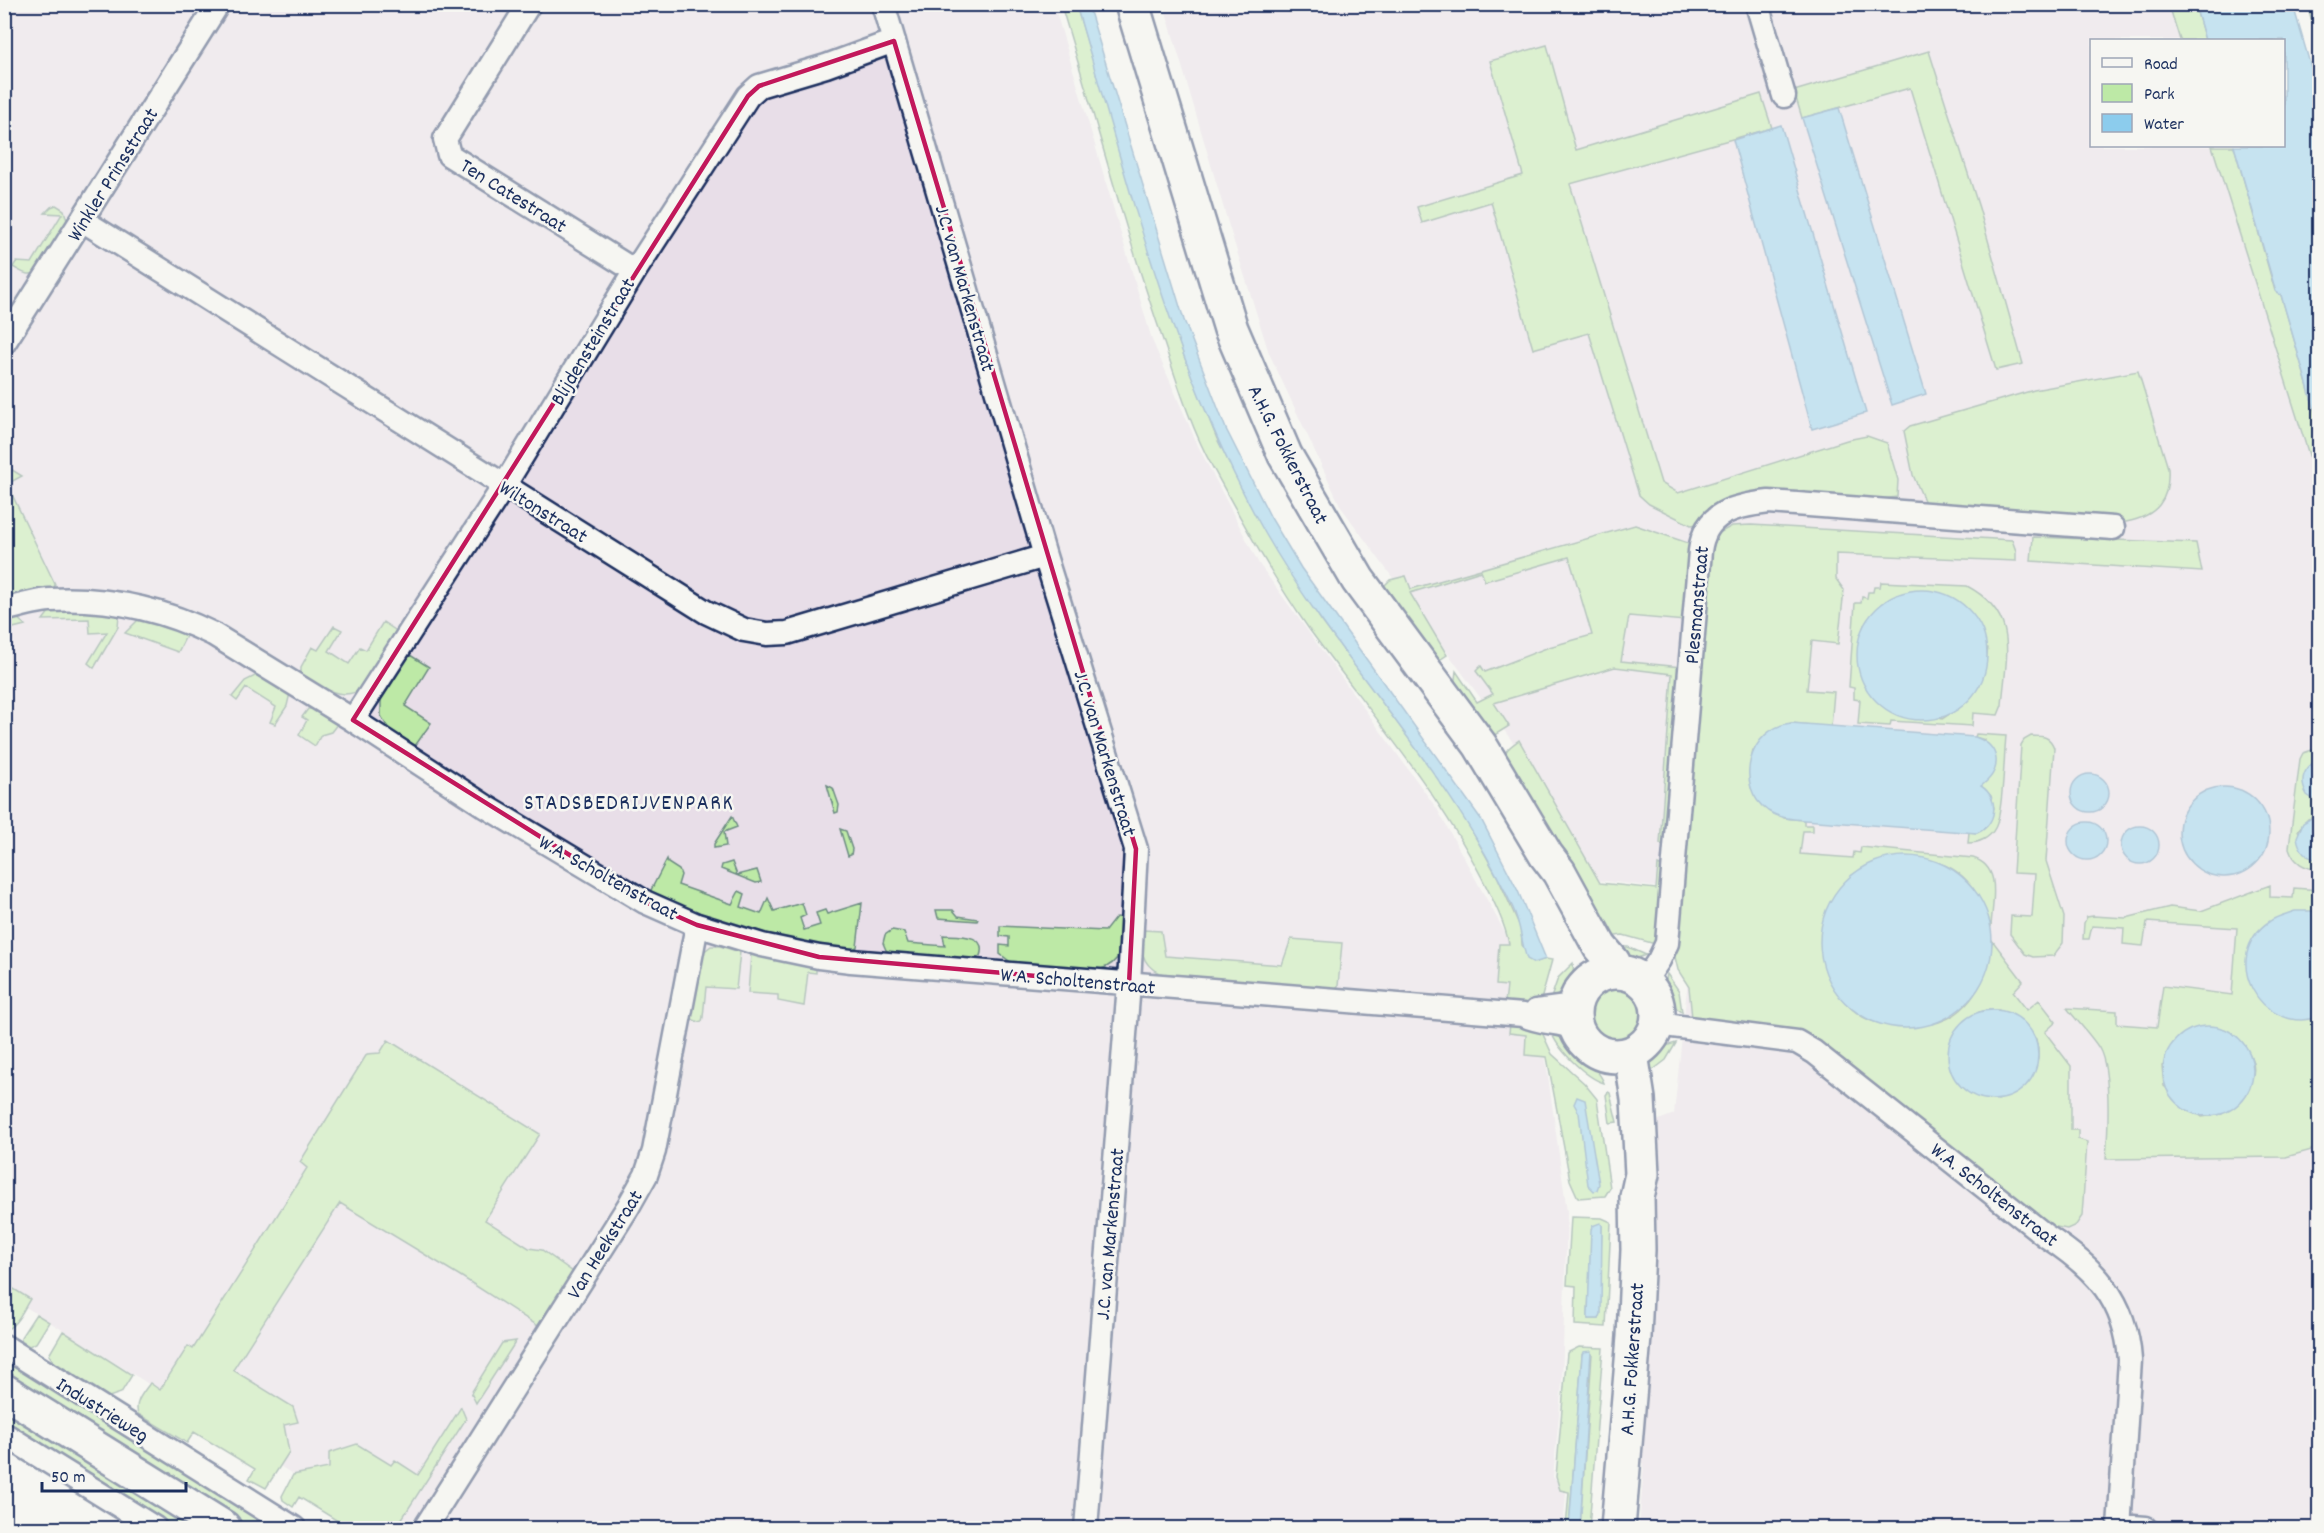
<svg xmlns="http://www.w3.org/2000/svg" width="2324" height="1533" viewBox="0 0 2324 1533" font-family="Dekko,sans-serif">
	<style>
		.built { fill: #e8dee8 }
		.green { fill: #bde9a6; stroke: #6c8c82; stroke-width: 1.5; fill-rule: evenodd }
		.water { fill: #8ccced; stroke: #5f8db4; stroke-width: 1.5 }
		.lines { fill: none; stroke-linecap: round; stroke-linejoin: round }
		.street-casing { stroke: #1b2f5e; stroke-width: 27 }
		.secondary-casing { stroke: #1b2f5e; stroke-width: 38 }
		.primary-casing { stroke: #1b2f5e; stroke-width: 38 }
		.street { stroke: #f6f6f2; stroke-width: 22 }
		.secondary { stroke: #f6f6f2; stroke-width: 33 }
		.primary { stroke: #f6f6f2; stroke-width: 33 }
		.marked { fill: none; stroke: #c2185b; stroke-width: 4.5; stroke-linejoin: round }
		.labels { text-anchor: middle; stroke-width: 5; stroke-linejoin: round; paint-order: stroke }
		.street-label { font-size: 21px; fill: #1b2f5e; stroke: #f6f6f2 }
		.neighbourhood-label { font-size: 22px; letter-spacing: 1.5px; fill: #1b2f5e; stroke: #f6f6f2 }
	</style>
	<rect width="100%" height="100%" fill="#f6f6f2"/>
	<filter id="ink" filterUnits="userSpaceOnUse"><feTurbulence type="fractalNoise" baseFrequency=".0167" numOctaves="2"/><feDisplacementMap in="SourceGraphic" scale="12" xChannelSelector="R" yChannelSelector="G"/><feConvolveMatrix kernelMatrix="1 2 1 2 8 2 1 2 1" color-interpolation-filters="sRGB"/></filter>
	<g filter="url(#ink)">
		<path class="built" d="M4,5H1054L1152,340L1198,446L1259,564L1437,809L1509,940L1545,1055L1567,1212L1562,1383L1553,1477L1566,1493L1563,1528H379L5,1294Z
			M1164,5H2195L2205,40H2092V146H2234L2275,291L2281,295L2319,425V1528H1639L1644,1463L1635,1461L1644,1126L1674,1114L1697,892L1596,880L1539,778L1341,507L1269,353L1229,226Z"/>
		<path class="green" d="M1061,5H1076L1167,307L1184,356L1217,439L1266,533L1321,620L1456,802L1498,878L1521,929L1522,945L1535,962L1546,959L1552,960L1541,1000L1530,1005L1505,1003L1507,986L1496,985L1499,944H1509C1504,920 1492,898 1481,876C1435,787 1368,710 1309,629C1273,578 1242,521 1212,466C1192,430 1177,382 1164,343C1125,232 1095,117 1061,5Z
			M2169,5H2195L2205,40H2180Z
			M2307,5H2319V44Z
			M1547,45L1576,150L1761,94L1772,128L1570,184L1661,483L1678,493L1847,440L1867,436L1887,443L1898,480L1897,497L1875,500L1768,491L1699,524L1691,525L1649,504L1639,495L1589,333L1533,349L1491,202L1422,223L1417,207L1523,175L1490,61Z
			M1929,51L1979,208L2023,364L1996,370L1910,88L1802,118L1794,91Z
			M2212,146H2234L2275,291L2281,295L2319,425V487Z
			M56,205L64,210L68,224L38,272C28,277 22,272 13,267L16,262L32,263L62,214L45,213L51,207Z
			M2138,371L2168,468C2170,500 2157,516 2126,522L1926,505L1913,475L1904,431L1910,426L2034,390Z
			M4,465L22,476L7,484L55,584L54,589L5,597Z
			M1635,525L1691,544L1685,621L1629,616L1621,661L1681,667L1664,845L1660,844L1672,674L1615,667L1494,703L1509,726L1493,736L1454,687L1456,671L1477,702L1493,694L1476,671L1481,666L1485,672L1549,647L1592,635L1569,557L1485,581L1481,571L1410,593L1447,655L1441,659H1433L1383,587L1390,580L1406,576L1411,589Z
			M1751,525L2012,540L2016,551V561L1836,554V579L1844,590L1838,644L1812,641L1807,690L1834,692L1831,727L1791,723L1753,750L1749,772L1751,788L1784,818L1804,820V825H1813V831H1803L1800,854L1853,858L1854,852L1860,853L1861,847L1973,858C2003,867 1992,902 1991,927C1984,902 1968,872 1941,864C1931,861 1918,862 1908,862C1883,861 1878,860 1856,873L1827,973C1836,993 1852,1016 1875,1022C1883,1024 1894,1023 1903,1023C1911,1024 1922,1026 1931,1024C1970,1017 1990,976 1992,940L2023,981L2013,992L2027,1010L2039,1000L2056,1022L2045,1032L2071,1066V1130H2078V1139L2087,1142L2082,1216L2076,1225L2067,1229L2051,1226L1817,1044L1692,1018L1689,987L1678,970L1675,957L1710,568L1713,546L1719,533L1732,526ZM1988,1010H1999L2036,1039L2038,1049V1059L2018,1092L1998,1100L1979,1012Z
			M2033,537L2196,543L2202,572L2031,561Z
			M1881,582L1967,586C2020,614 2006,655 2002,705L1998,715L1973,713L1972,726L1891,721L1890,726L1858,724L1860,700L1854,699V688L1849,687L1855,603H1861L1862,597L1867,598L1868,592H1873L1874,587H1880ZM1864,625L1988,648C1984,684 1973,700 1942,719L1870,692C1856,669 1856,650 1864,625Z
			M49,612H98L119,615L118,627L94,668L88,663L107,632L90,633L89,619L43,620Z
			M16,617L25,625L5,630V620Z
			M139,619L187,634L178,652L125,633Z
			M383,622L398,632L363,687C344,704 318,686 301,673V667L312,647L318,650L334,626L342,630L329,651L349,664L360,647L366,650Z
			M410,655L429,667L405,706L431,723L415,746L390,731L381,716V700Z
			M257,675L262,676L290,693L287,706L275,724L270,722L276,707L246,688L237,701L232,697L245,681Z
			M308,709H313L338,723L331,732L321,735L315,746L299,735L307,720L302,717Z
			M1976,734L2006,736C2004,755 2003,814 1995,828C1990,838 1979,843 1968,843L1969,832L1977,833L1994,808L1991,796L1981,786L1985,740L1975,737Z
			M2031,736C2043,736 2050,736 2054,748L2046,861L2064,917L2063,943L2053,956L2033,957L2025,954L2010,934L2011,916L2032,917L2035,874L2013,873L2021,745L2024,740Z
			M1519,740L1600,883L1656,889L1658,865L1662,867L1660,939L1655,944L1623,935L1609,937L1503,759C1505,749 1511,746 1519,740Z
			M2312,750H2319V760L2313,762L2319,816L2308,819L2298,830L2307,856L2319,860V870C2304,868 2294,863 2289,848L2300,759L2303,753Z
			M827,785L833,788L839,805L838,812L835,813Z
			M732,816L737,827L724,832L726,846L714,848V844Z
			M840,829L846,831L852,849L851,855L848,856Z
			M667,859L668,863L679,870L681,875L678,885L732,904L739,891L745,894L741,907L761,914L768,898L774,911L802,903L806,915L800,918L804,930L820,925L816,913L825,910L827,914L862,903L857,947C833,959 724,924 696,914C680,908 665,899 650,892Z
			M732,862L737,875L757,870L761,882L756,883L721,869L722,865Z
			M2270,885V897L2293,898L2294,888L2319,890V1148L2286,1157L2106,1159C2108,1132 2112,1071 2099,1048C2090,1034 2077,1021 2067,1008L2117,1011V1024L2157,1027L2163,986L2232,995L2237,928L2147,922L2143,946L2123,944L2124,928L2092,926L2089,939H2083L2084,923L2087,917L2093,916L2126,918L2170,907L2201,911ZM2232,1033C2243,1042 2259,1061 2252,1078C2247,1089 2230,1104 2222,1114L2202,1117L2164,1086L2162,1066Z
			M936,910H953L958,916L978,919L977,921L938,918Z
			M1116,917L1125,918C1122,940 1126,961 1101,969L1012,963L1000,954V945L1009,946V937L1000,936V926L1105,931Z
			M892,930L904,932L908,943L945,946L943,935C957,936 988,933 980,956L973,960L892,953L886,950L883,943L885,935Z
			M1143,930L1161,931L1165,956L1282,965L1291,939L1342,943L1338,986L1334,989L1159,973C1140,963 1141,949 1143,930Z
			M711,946H720L740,952L736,989L706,987L703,1017L702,1021L698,1022L688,1017L701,954Z
			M1613,947H1628L1646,955L1629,961Z
			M751,954L816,969V973L808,972L804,1006L778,1001V995L748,993Z
			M1573,963C1575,980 1568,992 1551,998L1558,978Z
			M1667,974L1679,991L1682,1012C1667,1003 1663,991 1667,974Z
			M1590 1014a25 25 0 1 1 50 0a25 25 0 1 1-50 0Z
			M1510,1024L1540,1028L1552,1054L1584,1083L1597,1099L1610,1188L1605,1196L1578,1198L1570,1180L1547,1057L1525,1055L1526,1035L1509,1033Z
			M1551,1031C1565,1035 1599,1069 1604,1083C1586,1078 1556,1048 1551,1031Z
			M388,1040L540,1134L485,1220L529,1248L542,1250L573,1272L538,1326L462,1277L340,1203L233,1370L293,1407L298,1422L284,1425L289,1452L266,1488L249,1479L255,1469L194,1432L187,1443L138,1414C134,1402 143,1393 150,1383L160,1390L188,1346L193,1349L307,1168L300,1162L367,1054L380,1053Z
			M1676,1043L1666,1060L1649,1073L1647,1063C1653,1051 1663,1046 1676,1043Z
			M1608,1092L1610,1093L1617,1122L1610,1123L1606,1095Z
			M1571,1217L1602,1218L1611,1222L1606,1327L1575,1325L1576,1286L1567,1285ZM1592,1226H1602L1599,1319H1588V1314Z
			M4,1283L30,1299C24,1308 16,1328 4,1330Z
			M36,1314L49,1322L36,1343L29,1346L21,1341V1337Z
			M63,1331L132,1375L121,1393L109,1397L53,1361L49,1355Z
			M516,1341L476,1403L471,1393L502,1343Z
			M1579,1347L1603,1348L1589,1528H1580L1592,1354L1582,1355L1569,1528H1566L1569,1492L1560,1490L1556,1477L1567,1353Z
			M4,1355L280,1528H248L5,1376Z
			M4,1406L200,1528H176L5,1421Z
			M461,1407L466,1419L396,1528H349L299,1497L293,1507L283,1500L282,1496L293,1475L329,1468V1453L357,1444L391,1465L395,1460L418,1475Z"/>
		<path class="water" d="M1076,5H1088L1184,320L1226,429L1271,518L1301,568L1481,819L1518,891L1546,959L1534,963L1527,959C1521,942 1521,925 1513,908C1450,770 1340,664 1265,533C1172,369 1129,183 1076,5Z
			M2195,5H2293L2319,95V425L2281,295L2276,292L2234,146H2284V40H2205Z
			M1839,108L1926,394L1892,405L1802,118Z
			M1781,125L1866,413L1812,429L1733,140Z
			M1857 655a65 65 0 1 1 130 0a65 65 0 1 1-130 0Z
			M1791,723L1975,737C2001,746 2003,770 1981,786C2000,798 1997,825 1977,833L1804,820C1791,819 1779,818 1768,811C1733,786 1749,728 1791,723Z
			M2319,760H2320L2319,803L2307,795C2299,781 2303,766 2319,760Z
			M2071 793a19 19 0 1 1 38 0a19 19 0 1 1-38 0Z
			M2179 832a45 45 0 1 1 90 0a45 45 0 1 1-90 0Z
			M2315,816H2319V860C2306,858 2299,851 2297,837L2303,823Z
			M2068 841a19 19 0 1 1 38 0a19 19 0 1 1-38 0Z
			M2121 845a19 19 0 1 1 38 0a19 19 0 1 1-38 0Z
			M1820 942a86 86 0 1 1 172 0a86 86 0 1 1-172 0Z
			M2295,911H2313L2319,914V1017C2260,1036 2217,956 2270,921C2277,916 2287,914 2295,911Z
			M1948 1055a45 45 0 1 1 90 0a45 45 0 1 1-90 0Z
			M2163 1071a45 45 0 1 1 90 0a45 45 0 1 1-90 0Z
			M1577,1097L1585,1100L1599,1184L1597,1190L1594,1191L1588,1185L1579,1113L1574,1104Z
			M1600,1223L1602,1225L1601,1314L1599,1319H1588V1314L1591,1230L1592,1226Z
			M1591,1351L1580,1528H1569L1582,1355L1583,1352Z"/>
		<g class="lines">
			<defs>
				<path id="street" d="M529,4L445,139L449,155L635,271
					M883,4L1045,556L1136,849L1129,984L1086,1528
					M1757,4L1784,96
					M82,220L706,612L744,630L767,634L787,633L1045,556
					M4,343L218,4
					M4,610C19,606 35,601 50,600C108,597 162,609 213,634L353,720L485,806L645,902L697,925L762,945L819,957L851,961L1523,1015C1542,1024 1557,1021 1575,1028
					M353,720L504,486L635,271L748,96L759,86L826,66L894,41
					M1644,982L1659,960L1667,943L1700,551C1705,512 1734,506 1769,502L2113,528
					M1536,1011L1574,1006
					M1657,1024L1797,1042L1814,1052L2046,1236C2095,1268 2126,1300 2130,1360L2119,1528
					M4,1346L294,1528
					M4,1434L155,1528
					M2120,1526L2146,1528
					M425,1528L628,1207L646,1175L654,1151L697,925"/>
				<path id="secondary" d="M1132,4L1231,329L1285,455L1358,580L1480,745L1546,855L1559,872L1600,947L1613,962L1617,972
					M1574 1014a42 42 0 1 1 84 0a42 42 0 1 1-84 0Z
					M1618,1528L1634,1337L1638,1250L1637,1197L1642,1174L1638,1099L1631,1054"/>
				<path id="primary" d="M4,1391L224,1528"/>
			</defs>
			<use href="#street" class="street-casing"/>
			<use href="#secondary" class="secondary-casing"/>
			<use href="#primary" class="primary-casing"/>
			<use href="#street" class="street"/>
			<use href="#secondary" class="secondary"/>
			<use href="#primary" class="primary"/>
		</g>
	</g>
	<path d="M0 0H2324V1533H0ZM894,41L1136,849L1129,984L819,957L697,925L645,902L353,720L748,96L759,86Z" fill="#f6f6f2" fill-opacity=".55" fill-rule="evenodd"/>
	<path class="marked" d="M894,41L1136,849L1129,984L819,957L697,925L645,902L353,720L748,96L759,86Z"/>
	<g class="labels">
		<g class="street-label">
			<text transform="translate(112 174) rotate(-58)" y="7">Winkler Prinsstraat</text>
			<text transform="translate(514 195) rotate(32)" y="7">Ten Catestraat</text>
			<text transform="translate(966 288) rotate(74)" y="7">J.C. van Markenstraat</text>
			<text transform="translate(592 341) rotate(-59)" y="7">Blijdensteinstraat</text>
			<text transform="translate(1289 454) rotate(63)" y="7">A.H.G. Fokkerstraat</text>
			<text transform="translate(544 511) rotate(32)" y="7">Wiltonstraat</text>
			<text transform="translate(1696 605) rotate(-85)" y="7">Plesmanstraat</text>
			<text transform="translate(1106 753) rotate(73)" y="7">J.C. van Markenstraat</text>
			<text transform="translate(609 877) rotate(29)" y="7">W.A. Scholtenstraat</text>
			<text transform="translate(1078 980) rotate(5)" y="7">W.A. Scholtenstraat</text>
			<text transform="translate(1995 1194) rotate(38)" y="7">W.A. Scholtenstraat</text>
			<text transform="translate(1109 1234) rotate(-85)" y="7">J.C. van Markenstraat</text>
			<text transform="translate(604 1244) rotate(-58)" y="7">Van Heekstraat</text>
			<text transform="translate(1631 1359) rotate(-86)" y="7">A.H.G. Fokkerstraat</text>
			<text transform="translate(103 1409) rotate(32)" y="7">Industrieweg</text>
		</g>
		<g class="neighbourhood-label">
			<text x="629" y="809">STADSBEDRIJVENPARK</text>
		</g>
	</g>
	<rect width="2324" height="1533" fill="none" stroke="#f6f6f2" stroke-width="24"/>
	<rect x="12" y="12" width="2300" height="1509" fill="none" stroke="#1b2f5e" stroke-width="2" filter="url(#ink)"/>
	<rect x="2090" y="39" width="195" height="108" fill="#f6f6f2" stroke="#9ea6b7" stroke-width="1.5"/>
	<rect x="2102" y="58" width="30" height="9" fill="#f6f6f2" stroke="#9ea6b7" stroke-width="1.5"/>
	<text x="2144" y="69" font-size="18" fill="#1b2f5e">Road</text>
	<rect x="2102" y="84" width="30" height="18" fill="#bde9a6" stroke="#9ea6b7" stroke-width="1.5"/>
	<text x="2144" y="99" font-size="18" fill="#1b2f5e">Park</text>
	<rect x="2102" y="114" width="30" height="18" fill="#8ccced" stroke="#9ea6b7" stroke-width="1.5"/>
	<text x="2144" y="129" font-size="18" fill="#1b2f5e">Water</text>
	<path d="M42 1482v9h144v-9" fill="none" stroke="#1b2f5e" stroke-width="3"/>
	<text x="51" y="1482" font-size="18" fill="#1b2f5e" stroke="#f6f6f2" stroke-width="4.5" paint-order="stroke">50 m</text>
</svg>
